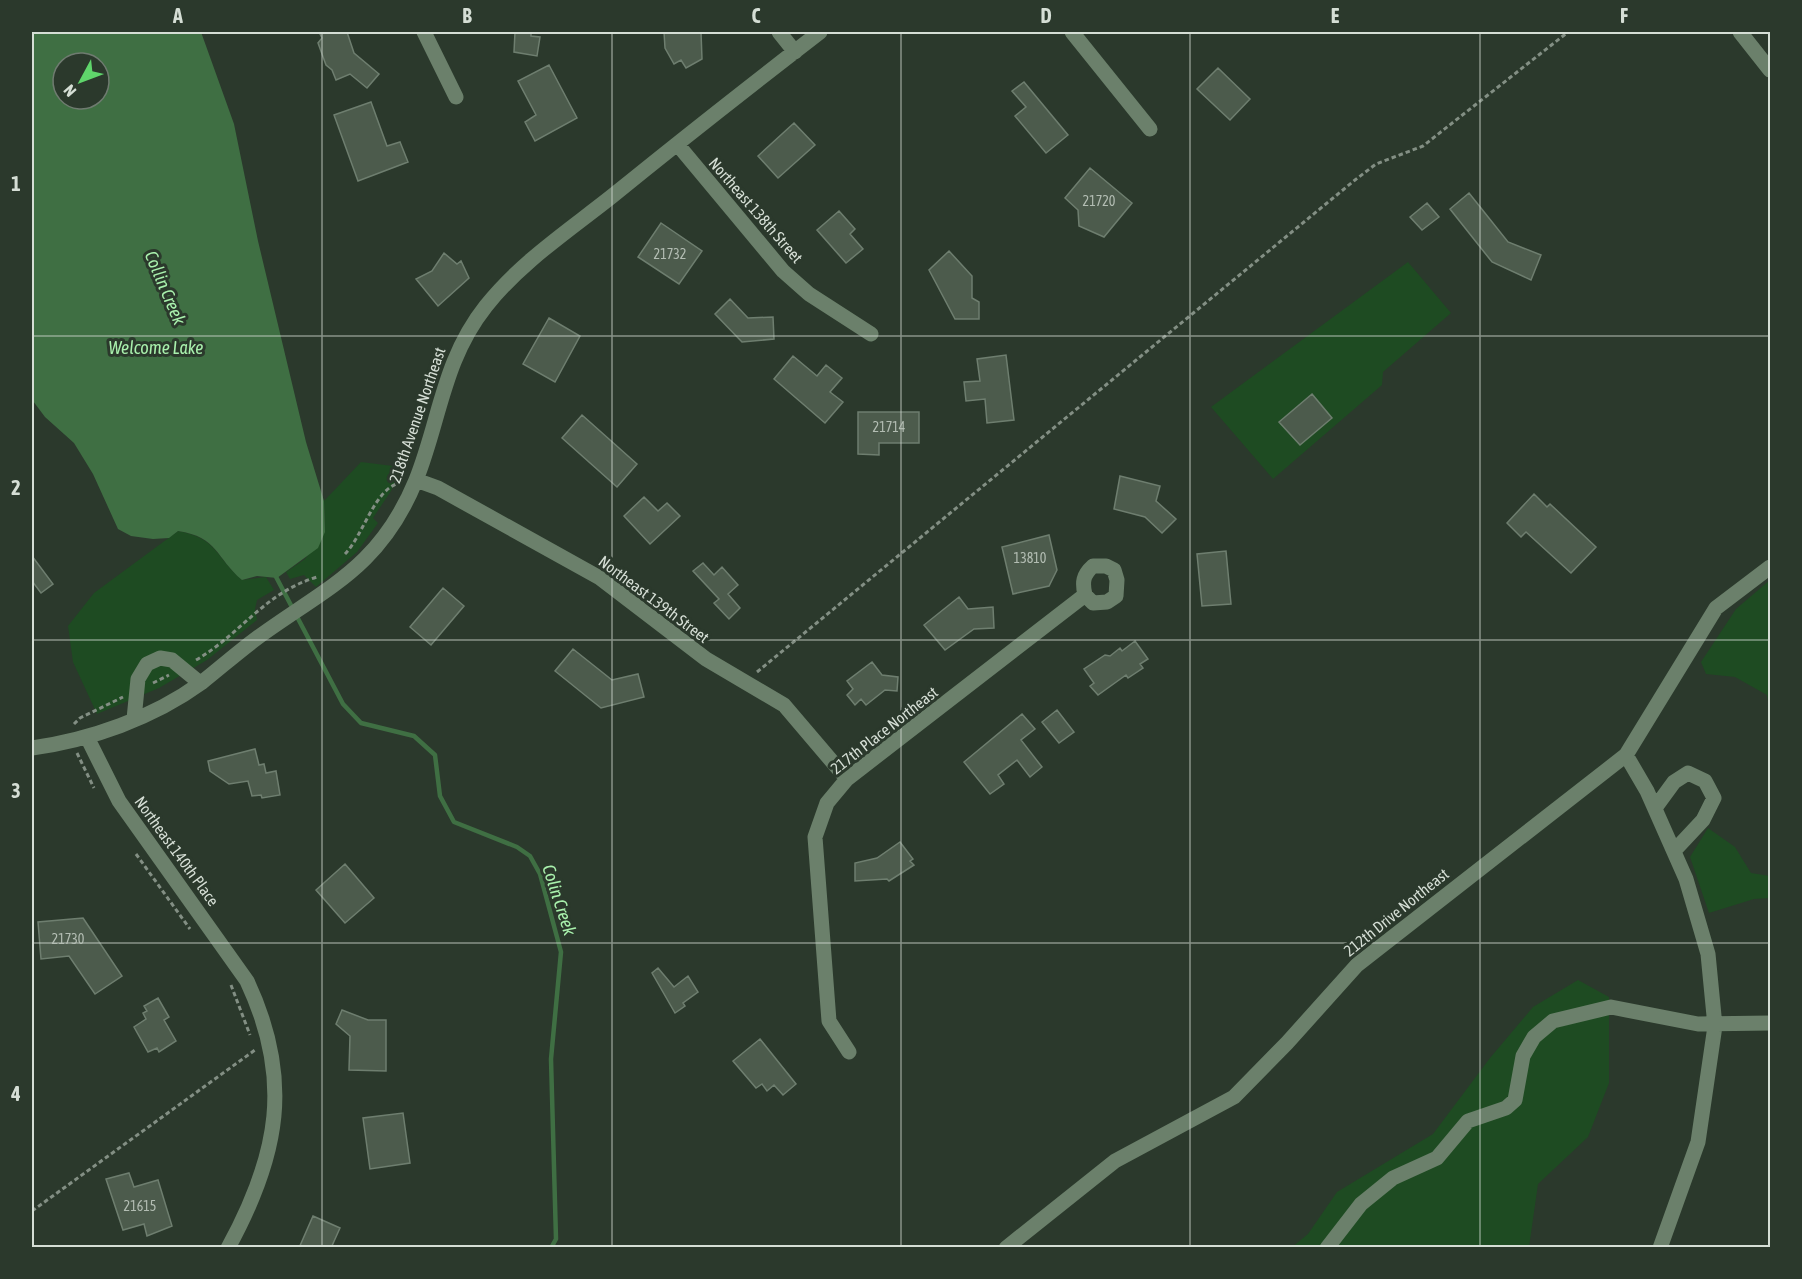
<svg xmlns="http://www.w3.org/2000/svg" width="1802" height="1279" viewBox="0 0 1802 1279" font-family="'Asap Condensed',sans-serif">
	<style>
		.green { fill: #1e4b22 }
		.water { fill: #3f6f43; fill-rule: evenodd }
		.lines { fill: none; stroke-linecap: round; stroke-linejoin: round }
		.stream { stroke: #3f6f43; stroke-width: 4.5 }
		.building { fill: #4c5b4c; stroke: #6e7e6f; stroke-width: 1.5 }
		.path { stroke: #838f84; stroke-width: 3; stroke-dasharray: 4.5 3; stroke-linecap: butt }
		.minor { stroke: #6b806b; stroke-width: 15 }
		.grid { fill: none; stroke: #d5ded5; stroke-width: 1.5; stroke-opacity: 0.55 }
		.labels { text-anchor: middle; stroke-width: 6; stroke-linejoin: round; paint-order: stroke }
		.number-label { font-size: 14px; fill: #b3bdb3 }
		.street-label { font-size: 16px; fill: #d5ded5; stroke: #2b392c }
		.water-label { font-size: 18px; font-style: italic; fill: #a9f1ad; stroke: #2b392c }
		.neatline { fill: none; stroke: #d5ded5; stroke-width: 2 }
		.grid-label { font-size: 20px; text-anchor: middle; font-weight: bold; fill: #d5ded5 }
	</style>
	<rect width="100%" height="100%" fill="#2b392c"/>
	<path class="green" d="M1408,262L1451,313L1383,372L1382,385L1273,479L1211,407Z
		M361,462L401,467L391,491L373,518L378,523L357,552L316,587L304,575L290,579L286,572L305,559L325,532L324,501Z
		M178,531C218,538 216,558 242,580L266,577L274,590L257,600L255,609L257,620L207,660L159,688L97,714L73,662L68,626L94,593Z
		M1770,580V714L1767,695L1735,677L1706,674L1701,662L1736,609Z
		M1708,828L1735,847L1751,873L1770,876V898L1754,899L1709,913L1690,857Z
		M1578,980L1609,997V1083L1588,1137L1538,1184L1529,1247L1291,1248L1308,1234L1337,1192L1433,1134L1490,1058L1533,1007Z"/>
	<path class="water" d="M32,32H201L234,124L258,241L306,442L324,501L325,532L318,548L277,578L257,576L242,580C216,558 218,537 178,531L169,538L153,539L131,536L118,529L93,474L74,443L45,417L33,401ZM63,63H99V99H63Z"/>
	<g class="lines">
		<path class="stream" d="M274,573L343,704L361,723L414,736L435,755L440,796L454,822L517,847L530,856L540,874L561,952L551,1059L556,1239L551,1248"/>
	</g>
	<path class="building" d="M319,32H347L354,53L379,74L367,88L350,74L336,80L332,70L326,65L318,43L322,38Z
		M515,32H531V36L540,37L537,56L514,52Z
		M664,32H701L702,59L686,68L681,60L674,64L665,48Z
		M549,65L577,118L535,141L525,122L536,115L518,81Z
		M1218,68L1250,99L1230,120L1197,89Z
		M1024,82L1068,135L1046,153L1015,116L1026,107L1012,91Z
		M371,102L387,146L400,142L408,162L358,181L334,115Z
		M794,123L815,145L778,178L758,156Z
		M1090,168L1132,203L1104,237L1079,226L1078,210L1065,198Z
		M1469,193L1508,242L1541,255L1531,280L1492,262L1450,209Z
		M1427,203L1439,217L1422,230L1410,217Z
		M839,211L855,229L850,234L863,249L846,263L817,230Z
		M661,223L702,251L679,284L638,257Z
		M949,251L972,276V298L979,302V319H955L929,270Z
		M444,253L457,264L461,261L469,278L438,306L416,279L432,271Z
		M730,299L748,318L773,317L774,339L742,342L715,314Z
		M549,318L580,336L555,382L523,364Z
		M1006,355L1014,420L987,423L985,399L966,401L964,382L980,381L977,359Z
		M793,356L817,376L826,365L842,378L830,392L843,402L825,423L774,379Z
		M1312,394L1332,418L1300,445L1279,422Z
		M858,412H919V443H879V455L858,454Z
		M582,415L637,464L617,487L562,438Z
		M1120,476L1160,486L1156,501L1176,519L1162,533L1145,517L1114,509Z
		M1534,494L1547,507L1550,504L1596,547L1571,573L1526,532L1521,537L1507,523Z
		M644,497L658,511L667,503L680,516L650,544L624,516Z
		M1049,535L1057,570L1049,586L1013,594L1002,547Z
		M1226,551L1231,604L1202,606L1197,554Z
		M32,556L53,584L41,593L32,581Z
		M703,563L714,575L722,567L738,585L728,594L740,608L729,619L714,603L719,599L693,571Z
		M443,588L464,606L431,645L410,627Z
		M959,597L968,609L993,607L994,628L974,629L945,650L924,625Z
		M1135,641L1148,659L1140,664L1143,668L1128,678L1126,675L1098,695L1090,686L1094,683L1084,669L1105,655L1110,656L1120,648L1122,651Z
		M573,649L612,680L638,674L644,697L601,708L555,671Z
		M872,662L882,675L898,677L897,691L885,690L866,705L861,699L855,705L847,695L853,689L847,681Z
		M1057,710L1074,732L1059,743L1042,722Z
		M1022,714L1035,729L1021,740L1042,767L1030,777L1017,760L998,775L1004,784L990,794L964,762Z
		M255,749L259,765L264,764L266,773L276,771L280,795L262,798L261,795L252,796L248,781L229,784L210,771L208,761Z
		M900,842L913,859L910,861L914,865L889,881L887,879L855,881V863L877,858Z
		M345,864L374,898L345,923L316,890Z
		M83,918L122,976L95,994L69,956L41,959L38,922Z
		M658,968L674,987L688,976L698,992L683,1003L685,1006L675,1013L652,973Z
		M158,998L169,1017L164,1020L176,1041L159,1052L157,1048L148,1052L134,1027L146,1019L143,1013L147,1011L144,1006Z
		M342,1010L368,1020H386V1071L349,1070L350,1036L336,1024Z
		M760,1039L796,1084L783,1095L774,1085L767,1091L762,1084L756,1088L733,1061Z
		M403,1113L410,1163L370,1169L363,1118Z
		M129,1173L134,1187L158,1180L172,1226L147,1236L144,1224L123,1230L106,1179Z
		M313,1216L340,1228L331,1248H299Z"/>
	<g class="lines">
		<path class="path" d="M345,554C364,534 374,490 399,483
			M196,660C241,634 264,593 317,577
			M757,672L1355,180L1376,164L1423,146L1568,32
			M153,683L169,675
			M74,724L80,718L123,697
			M77,753L94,788
			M136,854L190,929
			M231,985L250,1035
			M32,1211L255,1050"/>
		<path class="minor" d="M424,32L456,97
			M779,32L795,52
			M1072,32L1150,129
			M1740,32L1770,70
			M678,145L783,271L809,294L871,334
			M416,480L438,488L600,578L706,659L784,705L847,779
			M134,719L138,679L147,664L160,658L172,660L200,683
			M87,737L119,801L247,981C293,1079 279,1155 228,1248
			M32,748C90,740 153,718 201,683C220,668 238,652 257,638C327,587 380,568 416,480C440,420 443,360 486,306C520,263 568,231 611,197C680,141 750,86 820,32
			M1626,755L1647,791L1686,879L1708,954L1715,1026L1698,1142L1660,1248
			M1655,808L1674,782L1688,773L1705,781L1714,798L1703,820L1674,851
			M849,1052L829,1021L815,837L827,803L847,779L1085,595L1093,603L1107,602L1116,596L1117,580L1114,570L1106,566H1093C1083,575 1082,582 1085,595
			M1006,1248L1115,1161L1234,1097L1287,1043L1357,965L1626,755L1716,608L1770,567
			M1327,1248L1361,1204L1393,1178L1437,1158L1468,1121L1506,1108L1515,1100L1523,1056L1534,1037L1553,1021L1611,1007L1698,1024L1770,1023"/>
	</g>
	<path class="grid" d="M322,32V1248M612,32V1248M901,32V1248M1190,32V1248M1480,32V1248M32,336H1770M32,640H1770M32,943H1770"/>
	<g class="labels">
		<g class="number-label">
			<text x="1099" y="206">21720</text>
			<text x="670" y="259">21732</text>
			<text x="889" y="432">21714</text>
			<text x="1030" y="563">13810</text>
			<text x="68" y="944">21730</text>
			<text x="140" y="1211">21615</text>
		</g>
		<g class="street-label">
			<text transform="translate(756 210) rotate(49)" y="6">Northeast 138th Street</text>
			<text transform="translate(417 415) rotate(-71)" y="6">218th Avenue Northeast</text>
			<text transform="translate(654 599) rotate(37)" y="6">Northeast 139th Street</text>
			<text transform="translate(884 730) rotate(-38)" y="6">217th Place Northeast</text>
			<text transform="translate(177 851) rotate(54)" y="6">Northeast 140th Place</text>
			<text transform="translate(1396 912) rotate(-39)" y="6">212th Drive Northeast</text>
		</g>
		<g class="water-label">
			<text transform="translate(165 288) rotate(67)" y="6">Collin Creek</text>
			<text x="156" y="354">Welcome Lake</text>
			<text transform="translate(559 900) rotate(72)" y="6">Colin Creek</text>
		</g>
	</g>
	<rect width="1802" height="1279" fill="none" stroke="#2b392c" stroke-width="66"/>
	<g transform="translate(81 81) rotate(229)"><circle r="28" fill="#2b392c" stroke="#6f7b70" stroke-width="1.5"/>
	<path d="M0-4.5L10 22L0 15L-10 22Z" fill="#5fd56b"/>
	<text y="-9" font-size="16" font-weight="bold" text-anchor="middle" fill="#d5ded5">N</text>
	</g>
	<rect x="33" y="33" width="1736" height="1213" class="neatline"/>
	<g class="grid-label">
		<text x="178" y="23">A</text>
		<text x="467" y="23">B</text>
		<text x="756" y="23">C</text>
		<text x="1046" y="23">D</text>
		<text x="1335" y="23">E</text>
		<text x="1624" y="23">F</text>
		<text x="16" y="191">1</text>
		<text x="16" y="495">2</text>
		<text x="16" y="798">3</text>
		<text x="16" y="1101">4</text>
	</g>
</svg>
